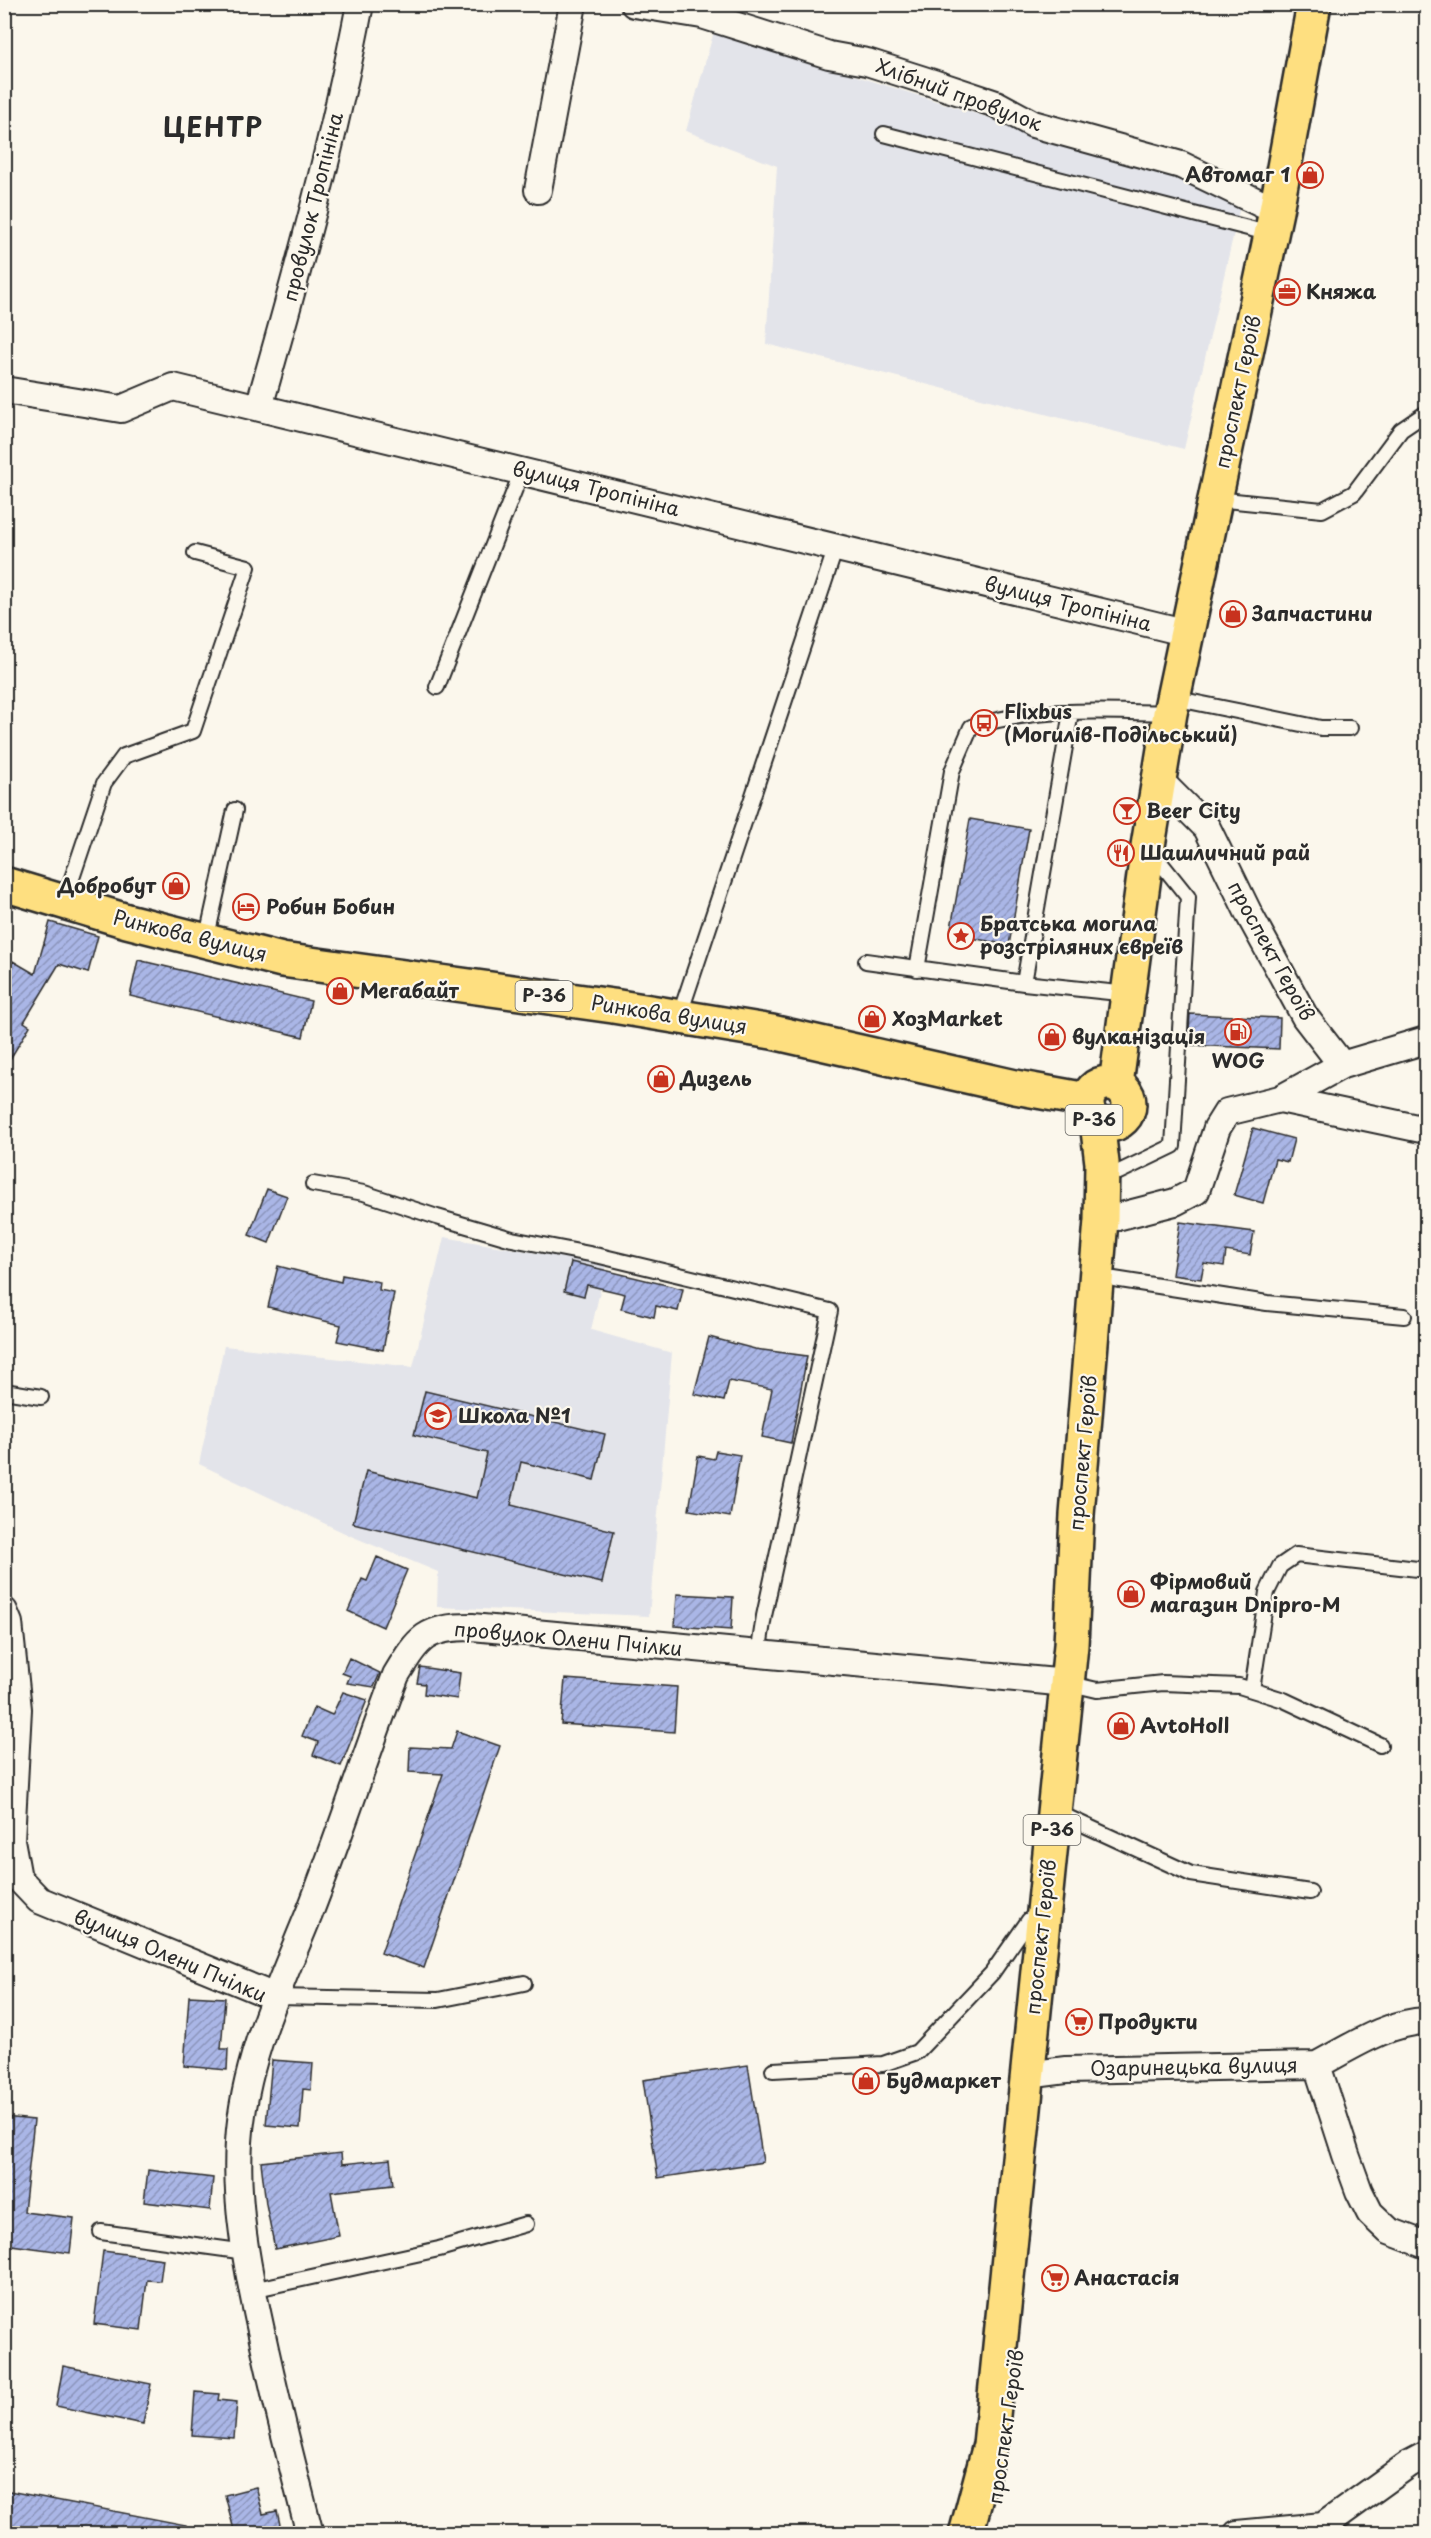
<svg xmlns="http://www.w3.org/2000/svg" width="1431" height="2538" viewBox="0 0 1431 2538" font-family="'Playpen Sans',sans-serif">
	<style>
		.built { fill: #e3e4ea }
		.building { fill: url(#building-hatch); stroke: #2b2b2b; stroke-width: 1.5 }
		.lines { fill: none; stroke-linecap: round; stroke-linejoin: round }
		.lane-casing { stroke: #2b2b2b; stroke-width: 18 }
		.street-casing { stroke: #2b2b2b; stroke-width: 30 }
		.primary-casing { stroke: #2b2b2b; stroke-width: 38 }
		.lane { stroke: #fbf7ec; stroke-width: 14 }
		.street { stroke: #fbf7ec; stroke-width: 26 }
		.primary { stroke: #fedf80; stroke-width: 33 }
		.labels { text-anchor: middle; stroke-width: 4.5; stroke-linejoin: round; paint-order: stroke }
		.shield { fill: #fbf7ec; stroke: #696865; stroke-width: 1.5 }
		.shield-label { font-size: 18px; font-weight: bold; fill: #2b2b2b }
		.street-label { font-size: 20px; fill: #2b2b2b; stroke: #fbf7ec }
		.poi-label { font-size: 20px; font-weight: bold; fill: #2b2b2b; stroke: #fbf7ec; text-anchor: start }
		.district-label { font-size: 26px; font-weight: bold; letter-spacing: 1.5px; fill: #2b2b2b; stroke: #fbf7ec }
	</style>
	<defs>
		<pattern id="building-hatch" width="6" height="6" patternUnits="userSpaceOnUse" patternTransform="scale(1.5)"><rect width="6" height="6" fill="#aab6e6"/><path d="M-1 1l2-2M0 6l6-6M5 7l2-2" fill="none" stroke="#8b94bb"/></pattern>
	</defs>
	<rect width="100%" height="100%" fill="#fbf7ec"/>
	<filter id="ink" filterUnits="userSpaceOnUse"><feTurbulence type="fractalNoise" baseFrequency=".0167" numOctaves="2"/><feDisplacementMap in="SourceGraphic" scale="12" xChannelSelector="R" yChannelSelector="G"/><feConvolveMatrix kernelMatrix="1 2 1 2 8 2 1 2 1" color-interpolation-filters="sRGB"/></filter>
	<g filter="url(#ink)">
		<path class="built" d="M714,31L1242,198L1184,449L766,344L777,166L686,131Z
			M444,1237L606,1265L591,1330L672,1353L649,1616L437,1607L438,1572L351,1536L199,1464L224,1346L413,1367Z"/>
		<path class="building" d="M970,819L1029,829L1009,945L950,934Z
			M50,922L98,936L88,973L59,964L24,1022L30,1026L4,1069V976L13,961L35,974Z
			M138,960L311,1001L303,1037L130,996Z
			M1190,1014L1280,1018L1279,1049L1188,1045Z
			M1253,1128L1294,1139L1288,1162L1275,1159L1263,1203L1234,1195Z
			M267,1189L287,1196L269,1243L249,1235Z
			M1180,1222L1254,1232L1250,1255L1226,1251L1224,1266L1204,1263L1201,1279L1172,1275Z
			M571,1262L683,1289L678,1311L656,1306L654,1317L621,1309L625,1294L587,1285L584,1296L564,1291Z
			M278,1266L341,1282L342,1275L380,1282L379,1290L394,1293L383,1350L337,1341L341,1325L268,1307Z
			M709,1337L755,1349L807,1356L791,1443L762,1437L772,1389L729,1381L724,1401L694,1394Z
			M425,1391L605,1434L594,1480L521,1462L511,1505L614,1531L602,1583L353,1523L366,1471L477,1498L487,1453L414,1435Z
			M716,1451L740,1455L730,1517L689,1510L698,1456L714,1459Z
			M377,1557L407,1570L383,1627L348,1611L362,1579L367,1581Z
			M677,1594L733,1597L731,1630L675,1626Z
			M349,1658L380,1673L374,1687L347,1683L350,1676L342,1673Z
			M420,1667L460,1673L457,1699L424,1694L425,1684L417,1683Z
			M565,1679L677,1687L674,1732L561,1724Z
			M343,1692L367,1700L341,1766L313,1755L318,1742L302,1736L314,1707L332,1715Z
			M457,1731L500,1746L424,1968L381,1953L443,1774L409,1772L410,1747L451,1749Z
			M189,1996L225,1998L221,2049H228L227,2070L184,2066Z
			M272,2060L313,2063L311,2090L303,2089L300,2128L266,2125Z
			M748,2065L763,2162L658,2178L643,2080Z
			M4,2117L34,2120L24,2212L74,2218L70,2253L4,2244Z
			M341,2153L342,2164L390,2159L393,2185L331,2192L339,2236L275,2249L266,2204L261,2162Z
			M148,2170L213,2178L210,2210L144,2202Z
			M103,2251L163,2259L160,2281L147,2280L141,2330L94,2324Z
			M63,2366L151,2384L143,2424L56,2406Z
			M195,2392L219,2394L218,2400L237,2402L234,2438L192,2435Z
			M256,2487L263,2514L277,2511L282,2534H235L225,2495Z
			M4,2490L186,2525L185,2534L4,2532Z"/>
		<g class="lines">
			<defs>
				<path id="lane" d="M884,134L1271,234
					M1216,499L1322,510L1354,493L1401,430L1426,413
					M437,687L522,471
					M1173,698L1321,728H1350
					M64,902L104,783L124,756L193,731L248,567L195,553
					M206,941L235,810
					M866,961L1024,983L1128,994
					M917,969L952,771L971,727C1035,707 1103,711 1170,713
					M1024,983L1071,712
					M679,1017L836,547
					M1119,1172L1173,1146L1188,897L1152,852
					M313,1184L364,1193L437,1217L512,1239L600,1256L830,1311L764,1616L758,1655
					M1114,1279L1267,1303L1404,1316
					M4,1391L41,1397
					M1067,1683L1097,1690L1163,1683L1239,1686L1284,1700L1380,1745
					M1252,1690L1267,1592L1280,1566L1296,1555L1426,1570
					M1067,1817L1191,1874L1310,1892
					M275,1997L438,2000L524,1983
					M773,2070L883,2064L917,2052L992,1973L1029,1920L1038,1913
					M101,2232L246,2252
					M252,2290L439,2249L526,2224"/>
				<path id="street" d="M634,4L702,15L829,55L867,62L933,83L996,104L1033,124L1181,165L1276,211
					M538,190L573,4
					M4,390L121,409L173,387L1188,633
					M259,407C297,274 334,141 360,4
					M1159,780L1207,828L1250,916L1305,1017L1342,1065
					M1280,1099L1426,1130
					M1117,1217L1175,1202L1196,1191L1217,1128L1227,1112L1280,1099L1342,1065L1426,1040
					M4,1611L9,1623L18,1709L11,1840L18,1878L39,1900L275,1997
					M1317,2065C1351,2047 1388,2022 1426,2021
					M1027,2075L1066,2070L1317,2065L1346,2155L1359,2191L1370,2213L1389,2231L1426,2245
					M310,2534C292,2465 275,2396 260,2326C247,2266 235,2204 239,2142C244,2061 279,1988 309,1914C340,1835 366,1754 396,1675C419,1637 426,1627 472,1627L1067,1683
					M1237,2534L1323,2526L1409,2464L1426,2455"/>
				<path id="primary" d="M4,884L127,921L282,960L613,1006L772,1032L1015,1087L1087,1100
					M1087 1104a21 21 0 1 1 42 0a21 21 0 1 1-42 0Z
					M1116,1084L1148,846L1170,713L1276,211L1314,4
					M966,2534L990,2445L1071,1645L1077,1515L1101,1220L1102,1163L1097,1122"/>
			</defs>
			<use href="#lane" class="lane-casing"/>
			<use href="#street" class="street-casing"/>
			<use href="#primary" class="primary-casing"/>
			<use href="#lane" class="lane"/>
			<use href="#street" class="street"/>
			<use href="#primary" class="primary"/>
		</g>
	</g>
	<defs>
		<symbol id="shop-ring" viewBox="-11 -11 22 22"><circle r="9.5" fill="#fbf7ec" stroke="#c8321e" stroke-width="1.5"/><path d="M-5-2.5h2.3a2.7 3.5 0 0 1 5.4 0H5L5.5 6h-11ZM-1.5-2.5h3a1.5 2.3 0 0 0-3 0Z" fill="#c8321e"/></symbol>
		<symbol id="office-ring" viewBox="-11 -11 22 22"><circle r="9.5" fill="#fbf7ec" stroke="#c8321e" stroke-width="1.5"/><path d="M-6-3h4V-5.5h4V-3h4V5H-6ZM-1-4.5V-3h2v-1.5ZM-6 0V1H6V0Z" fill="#c8321e"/></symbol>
		<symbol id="bus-ring" viewBox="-11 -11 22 22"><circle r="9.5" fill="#fbf7ec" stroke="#c8321e" stroke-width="1.5"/><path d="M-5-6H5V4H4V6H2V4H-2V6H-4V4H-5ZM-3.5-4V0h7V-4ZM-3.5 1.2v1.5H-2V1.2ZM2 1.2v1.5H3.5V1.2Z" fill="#c8321e"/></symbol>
		<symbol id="bar-ring" viewBox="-11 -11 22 22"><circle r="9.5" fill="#fbf7ec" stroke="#c8321e" stroke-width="1.5"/><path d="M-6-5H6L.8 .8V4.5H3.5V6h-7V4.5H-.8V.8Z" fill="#c8321e"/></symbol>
		<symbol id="restaurant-ring" viewBox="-11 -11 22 22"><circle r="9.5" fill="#fbf7ec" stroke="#c8321e" stroke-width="1.5"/><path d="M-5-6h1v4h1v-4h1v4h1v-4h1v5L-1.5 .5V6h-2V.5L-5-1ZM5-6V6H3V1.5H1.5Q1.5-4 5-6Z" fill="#c8321e"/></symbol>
		<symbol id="hotel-ring" viewBox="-11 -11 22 22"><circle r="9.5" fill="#fbf7ec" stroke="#c8321e" stroke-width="1.5"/><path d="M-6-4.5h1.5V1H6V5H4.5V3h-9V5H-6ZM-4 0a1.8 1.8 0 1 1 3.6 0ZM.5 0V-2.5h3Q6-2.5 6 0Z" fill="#c8321e"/></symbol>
		<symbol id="sight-ring" viewBox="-11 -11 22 22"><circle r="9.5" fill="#fbf7ec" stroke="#c8321e" stroke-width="1.5"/><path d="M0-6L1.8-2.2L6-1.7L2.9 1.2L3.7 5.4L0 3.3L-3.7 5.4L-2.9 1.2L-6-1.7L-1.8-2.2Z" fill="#c8321e"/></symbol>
		<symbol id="fuel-ring" viewBox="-11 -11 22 22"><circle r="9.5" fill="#fbf7ec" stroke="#c8321e" stroke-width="1.5"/><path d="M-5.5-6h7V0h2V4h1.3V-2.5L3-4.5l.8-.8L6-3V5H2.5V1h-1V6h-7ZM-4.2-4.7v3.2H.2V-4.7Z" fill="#c8321e"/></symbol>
		<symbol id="school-ring" viewBox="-11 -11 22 22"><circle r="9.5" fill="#fbf7ec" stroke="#c8321e" stroke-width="1.5"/><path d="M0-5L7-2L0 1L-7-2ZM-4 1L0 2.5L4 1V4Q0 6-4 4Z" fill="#c8321e"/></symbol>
		<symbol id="supermarket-ring" viewBox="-11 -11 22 22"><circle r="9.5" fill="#fbf7ec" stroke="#c8321e" stroke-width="1.5"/><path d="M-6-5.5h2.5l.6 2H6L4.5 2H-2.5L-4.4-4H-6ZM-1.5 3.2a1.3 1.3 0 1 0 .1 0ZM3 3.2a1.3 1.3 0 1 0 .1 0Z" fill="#c8321e"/></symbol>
	</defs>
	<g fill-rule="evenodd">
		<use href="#shop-ring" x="1295" y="160" width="30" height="30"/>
		<use href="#office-ring" x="1272" y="277" width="30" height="30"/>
		<use href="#shop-ring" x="1218" y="599" width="30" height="30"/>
		<use href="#bus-ring" x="969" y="708" width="30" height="30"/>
		<use href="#bar-ring" x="1112" y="796" width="30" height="30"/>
		<use href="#restaurant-ring" x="1106" y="838" width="30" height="30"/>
		<use href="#shop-ring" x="161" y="871" width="30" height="30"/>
		<use href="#hotel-ring" x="231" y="892" width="30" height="30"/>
		<use href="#sight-ring" x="946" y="921" width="30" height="30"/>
		<use href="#shop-ring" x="325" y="976" width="30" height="30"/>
		<use href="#shop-ring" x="857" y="1004" width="30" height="30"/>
		<use href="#fuel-ring" x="1223" y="1017" width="30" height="30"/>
		<use href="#shop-ring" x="1037" y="1022" width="30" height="30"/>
		<use href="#shop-ring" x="646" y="1064" width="30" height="30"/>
		<use href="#school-ring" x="423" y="1401" width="30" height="30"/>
		<use href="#shop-ring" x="1116" y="1579" width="30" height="30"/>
		<use href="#shop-ring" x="1106" y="1711" width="30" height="30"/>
		<use href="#supermarket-ring" x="1064" y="2007" width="30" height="30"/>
		<use href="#shop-ring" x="851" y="2066" width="30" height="30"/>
		<use href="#supermarket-ring" x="1040" y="2263" width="30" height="30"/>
	</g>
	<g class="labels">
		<g class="shield">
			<rect x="515.5" y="981" width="57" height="30" rx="4.5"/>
			<rect x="1065.5" y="1105" width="57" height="30" rx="4.5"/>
			<rect x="1023.5" y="1815" width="57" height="30" rx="4.5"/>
		</g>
		<g class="shield-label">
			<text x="544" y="1002">Р-36</text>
			<text x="1094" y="1126">Р-36</text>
			<text x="1052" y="1836">Р-36</text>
		</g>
		<g class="street-label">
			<text transform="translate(959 95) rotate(20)" y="7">Хлібний провулок</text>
			<text transform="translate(313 207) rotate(-76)" y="7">провулок Тропініна</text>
			<text transform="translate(1238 392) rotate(-78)" y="7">проспект Героїв</text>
			<text transform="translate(596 489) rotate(14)" y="7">вулиця Тропініна</text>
			<text transform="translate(1068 604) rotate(14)" y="7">вулиця Тропініна</text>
			<text transform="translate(190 936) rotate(14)" y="7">Ринкова вулиця</text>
			<text transform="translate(1271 951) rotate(61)" y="7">проспект Героїв</text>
			<text transform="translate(669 1015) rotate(9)" y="7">Ринкова вулиця</text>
			<text transform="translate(1083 1453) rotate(-85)" y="7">проспект Героїв</text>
			<text transform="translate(568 1639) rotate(5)" y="7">провулок Олени Пчілки</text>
			<text transform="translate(1041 1937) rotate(-84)" y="7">проспект Героїв</text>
			<text transform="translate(170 1956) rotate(23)" y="7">вулиця Олени Пчілки</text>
			<text transform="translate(1194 2067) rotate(-1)" y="7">Озаринецька вулиця</text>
			<text transform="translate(1006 2427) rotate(-82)" y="7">проспект Героїв</text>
		</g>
		<g class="poi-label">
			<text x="1290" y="182" text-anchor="end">Автомаг 1</text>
			<text x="1306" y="299">Княжа</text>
			<text x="1252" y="621">Запчастини</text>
			<text x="1004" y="719">Flixbus<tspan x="1004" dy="23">(Могилів-Подільський)</tspan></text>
			<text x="1146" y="818">Beer City</text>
			<text x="1140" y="860">Шашличний рай</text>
			<text x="156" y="893" text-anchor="end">Добробут</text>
			<text x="266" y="914">Робин Бобин</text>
			<text x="980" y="931">Братська могила<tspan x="980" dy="23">розстріляних євреїв</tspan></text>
			<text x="360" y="998">Мегабайт</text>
			<text x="892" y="1026">ХозMarket</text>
			<text x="1072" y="1044">вулканізація</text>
			<text x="1238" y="1068" text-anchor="middle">WOG</text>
			<text x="680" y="1086">Дизель</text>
			<text x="458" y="1423">Школа №1</text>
			<text x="1150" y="1589">Фірмовий<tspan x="1150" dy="23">магазин Dnipro-M</tspan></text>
			<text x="1140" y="1733">AvtoHoll</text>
			<text x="1098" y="2029">Продукти</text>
			<text x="886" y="2088">Будмаркет</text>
			<text x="1074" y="2285">Анастасія</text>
		</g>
		<g class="district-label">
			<text x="213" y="137">ЦЕНТР</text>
		</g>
	</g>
	<rect width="1431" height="2538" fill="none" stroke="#fbf7ec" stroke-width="24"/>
	<rect x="12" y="12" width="1407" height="2514" fill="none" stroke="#2b2b2b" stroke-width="2" filter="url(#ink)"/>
</svg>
